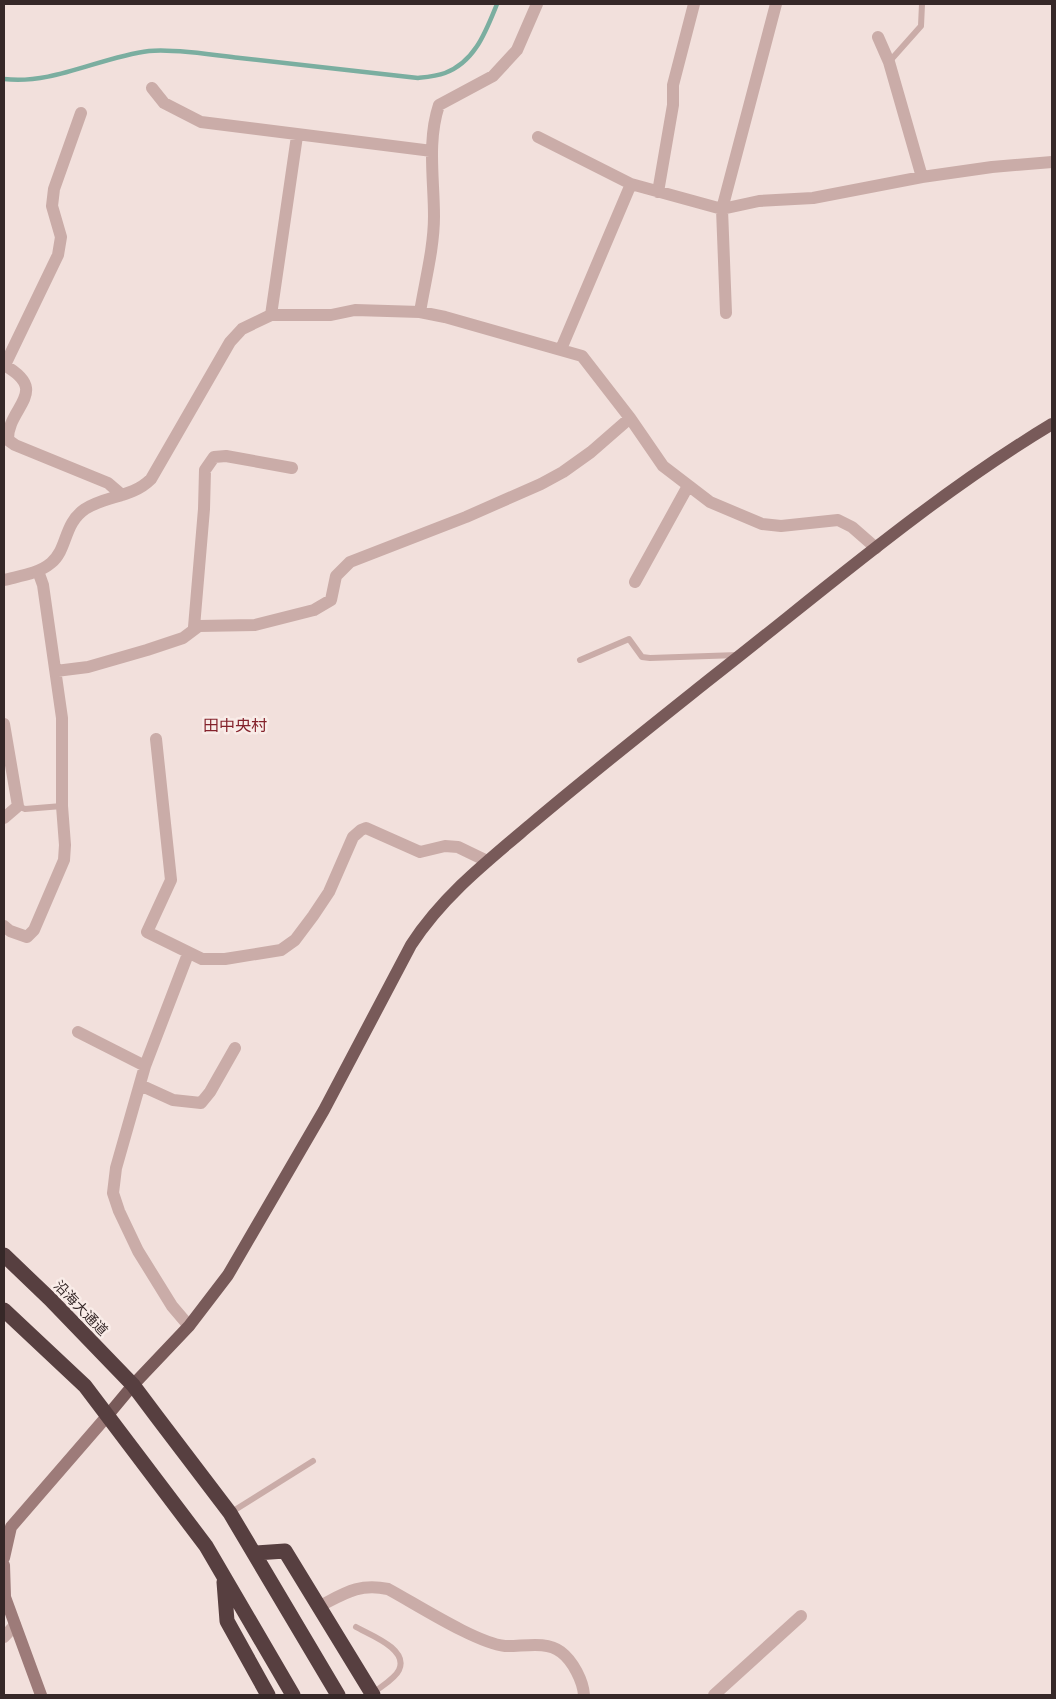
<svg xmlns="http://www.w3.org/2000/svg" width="1056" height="1699" viewBox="0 0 1056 1699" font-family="'Varela Round','Noto Sans SC',sans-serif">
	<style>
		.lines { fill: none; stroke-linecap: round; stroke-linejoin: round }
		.stream { stroke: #7baea0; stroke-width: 4.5 }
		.lane { stroke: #caaca8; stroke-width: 6 }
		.street { stroke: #caaca8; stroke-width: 12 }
		.secondary { stroke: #9d7b79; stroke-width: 12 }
		.primary { stroke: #785a59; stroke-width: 12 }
		.highway { stroke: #573f40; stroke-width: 15 }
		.labels { text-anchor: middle; stroke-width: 5; stroke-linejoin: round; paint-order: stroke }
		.street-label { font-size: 14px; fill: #362828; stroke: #f9ece8 }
		.quarter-label { font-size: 16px; fill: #84222b; stroke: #f9ece8 }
	</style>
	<rect width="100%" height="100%" fill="#f2e0dc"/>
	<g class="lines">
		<path class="stream" d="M4,79C53,85 100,57 149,51C171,48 216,55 240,58C299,65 359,71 418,78C427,77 437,76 445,73C475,62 486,31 497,4"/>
		<path class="lane" d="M889,62L921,26L922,4
			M580,660L629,639L642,657L650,658L738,655
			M18,806L25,809L62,806
			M230,1513L313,1461
			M356,1627C370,1635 409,1649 399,1670C395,1679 380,1687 372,1694"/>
		<path class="street" d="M878,37L889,62L922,177
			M152,88L164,103L201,122L432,151
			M538,137L631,184L722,209L759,201L813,198L922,177L992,167L1052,162
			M658,192L673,105V85L694,4
			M420,312C425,281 434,248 434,216C434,179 427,141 439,105L493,76L517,50L537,4
			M726,313L722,209L776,4
			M271,315L297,136
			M561,349L631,184
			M4,365C52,392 7,407 8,440L15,445L108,483L122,495
			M5,365L58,255L61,237L52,206L54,189L81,113
			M4,580C19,576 38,574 51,563C68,549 63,524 85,509C107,495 132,498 151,479L230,342L242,329L271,315H331L355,310L420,312L445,317L582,356L630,418L663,466L710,502L762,524L781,526L838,520L852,527L876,548
			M635,582L688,486
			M194,627L204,509L205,470L214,457L226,456L292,468
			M56,671L88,667L147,650L183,638L199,626L255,625L314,610L331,600L336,576L350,562L466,517L541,484L563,472L591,452L630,418
			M4,724L18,806L4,818
			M156,739L171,880L147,932L202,959H225L281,950L295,940L313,916L329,892L353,837L361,830L366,828L420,852L445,846L458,847L487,861
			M4,926L10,931L27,937L34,930L64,860L65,845L62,806V718L43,585L38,571
			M188,954L145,1066L116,1168L113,1193L119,1211L138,1251L172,1306L189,1326
			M78,1032L145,1066
			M140,1085L173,1100L201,1103L210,1092L235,1048
			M320,1606C345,1593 359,1583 388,1589C416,1604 476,1643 505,1646C521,1647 546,1640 561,1652C573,1661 583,1681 584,1695
			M4,1637L15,1625
			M714,1695L801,1616"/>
		<path class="secondary" d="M4,1558L11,1527L108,1415
			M4,1565L5,1597L41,1695"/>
		<path class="primary" d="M108,1415L133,1385L189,1326L228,1275L324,1110L411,945C442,897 486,862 530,825C588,776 646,730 705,683C818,595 929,498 1052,424"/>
		<path class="highway" d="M4,1255L50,1299L104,1355L133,1385L157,1417L230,1513L338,1695
			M4,1310L85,1386L206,1546L293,1695
			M256,1553L285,1551L373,1695
			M224,1582L227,1621L268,1695"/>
	</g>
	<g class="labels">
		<g class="street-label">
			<text transform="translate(81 1308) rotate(46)" y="5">沿海大通道</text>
		</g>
		<g class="quarter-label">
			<text x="235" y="731">田中央村</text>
		</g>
	</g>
	<rect width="1056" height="1699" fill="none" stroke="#362828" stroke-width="10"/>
</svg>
